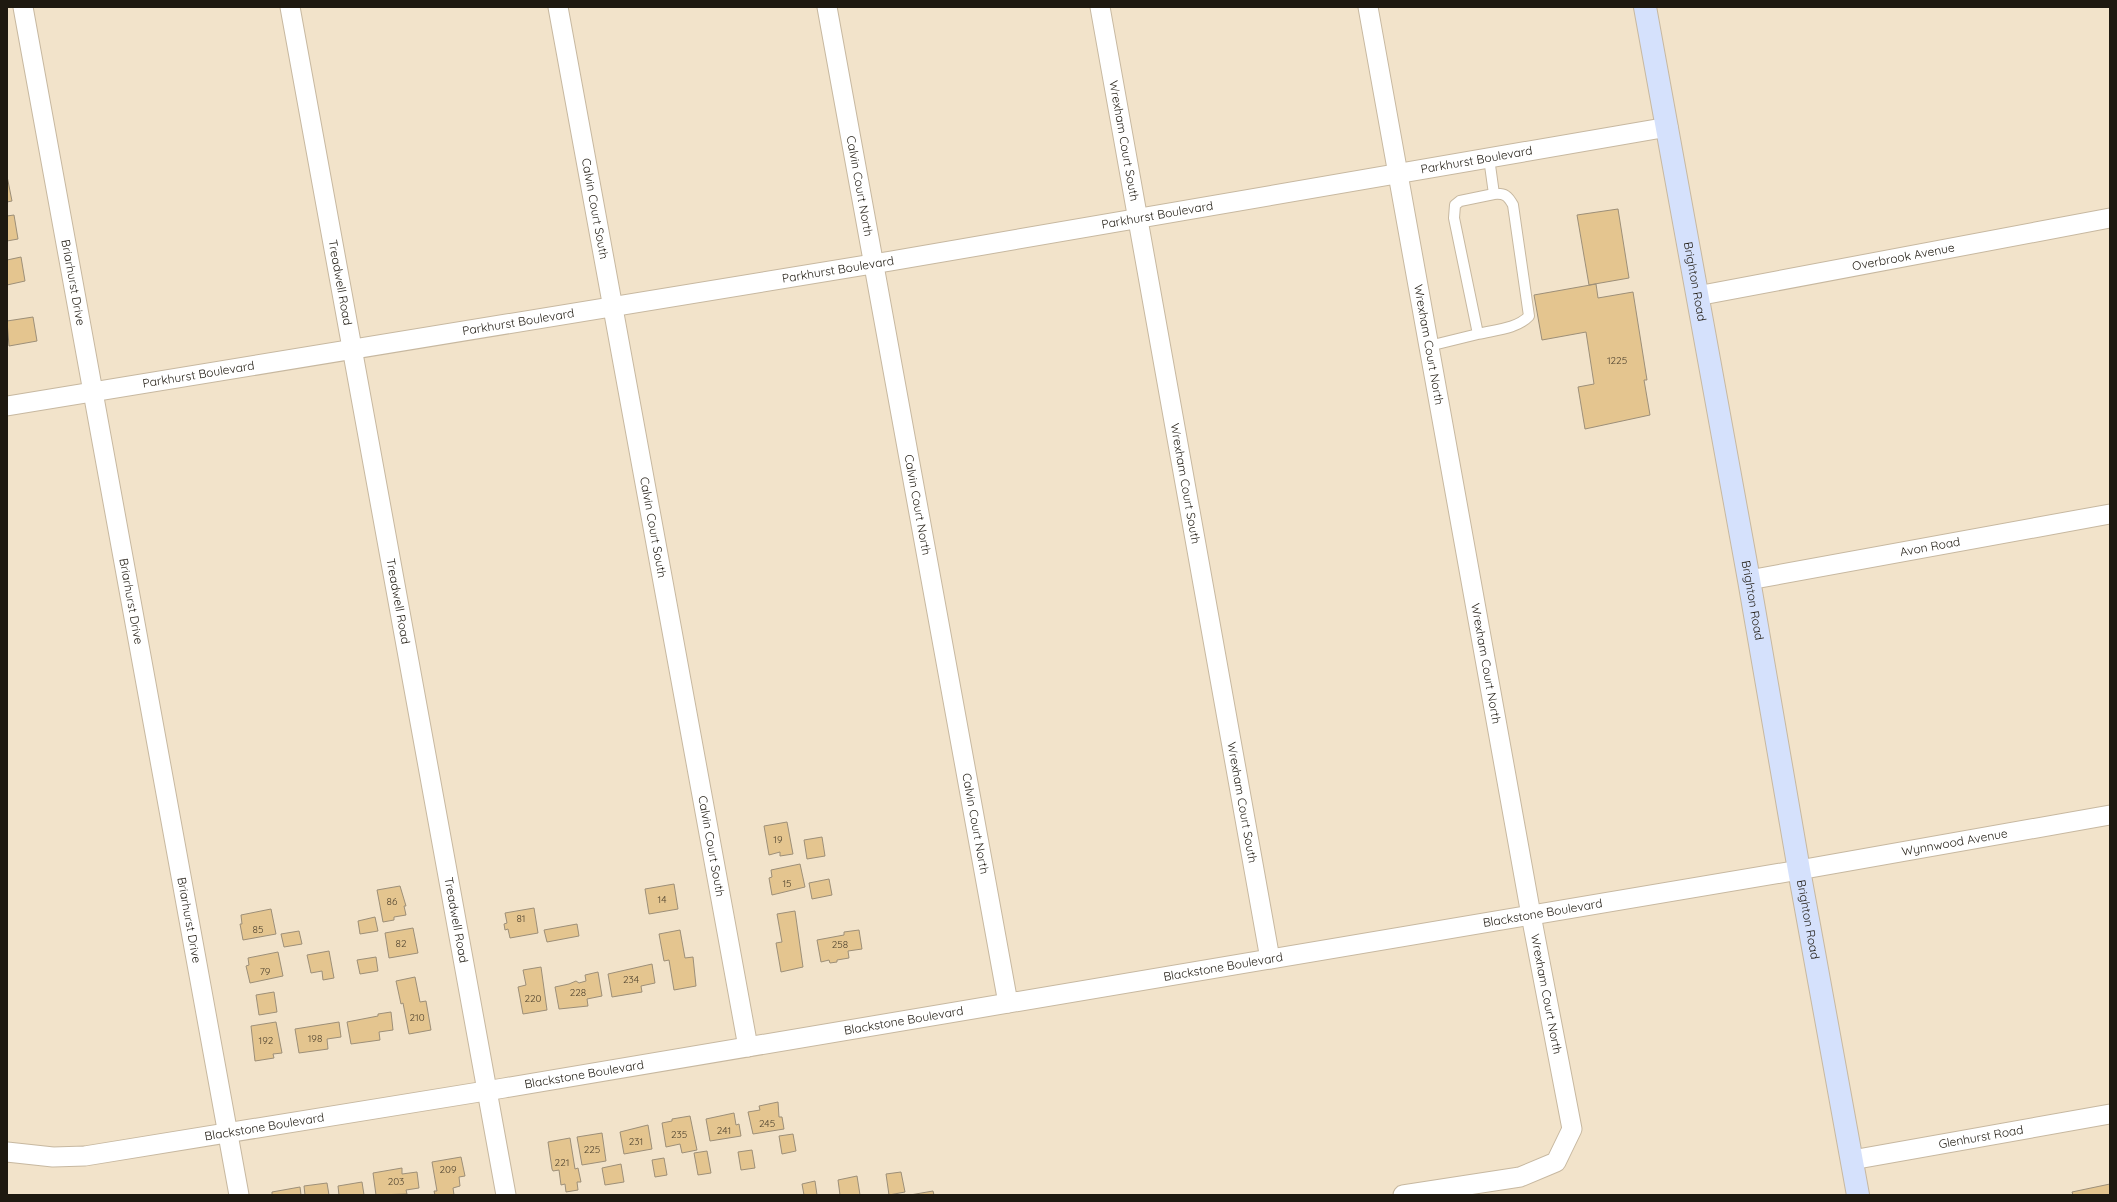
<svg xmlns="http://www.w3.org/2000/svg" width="2117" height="1202" viewBox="0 0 2117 1202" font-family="Quicksand,sans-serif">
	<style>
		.building { fill: #e4c58f; stroke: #9d8f78 }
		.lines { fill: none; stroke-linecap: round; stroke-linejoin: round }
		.lane-casing { stroke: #c7b8a0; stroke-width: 12 }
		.street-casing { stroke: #c7b8a0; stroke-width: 21 }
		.secondary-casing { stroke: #c7b8a0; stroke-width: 24 }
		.lane { stroke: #fff; stroke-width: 10 }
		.street { stroke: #fff; stroke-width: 19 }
		.secondary { stroke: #d5e1fc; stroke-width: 22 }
		.labels { text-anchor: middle; stroke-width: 3; stroke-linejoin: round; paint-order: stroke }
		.number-label { font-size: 10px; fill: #504430 }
		.street-label { font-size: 12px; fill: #1e1910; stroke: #fdf1dc }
	</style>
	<rect width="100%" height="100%" fill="#f2e3ca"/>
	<path class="building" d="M7,176L12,201L7,202Z
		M1618,209L1629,278L1589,285L1577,215Z
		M14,215L18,239L7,241V216Z
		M21,257L25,281L7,285V260Z
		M1596,284L1598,298L1633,292L1647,380H1644L1650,415L1585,429L1578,387L1594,384L1586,332L1542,340L1534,295Z
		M33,317L37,341L9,346L7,321Z
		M787,822L793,854L780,856V852L769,855L764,826Z
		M822,837L825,856L807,859L804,840Z
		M800,864L805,887L772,895L769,878L772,877L771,870Z
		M829,879L832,895L812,899L809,883Z
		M674,884L678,909L649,914L645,889Z
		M400,886L406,906H404L406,915L394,917V920L383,922L377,890Z
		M534,908L538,933L510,938L508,929L505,930L504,924L507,923L505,913Z
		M271,909L276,934L243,940L240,924H242L241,915Z
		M795,911L803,967L781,972L776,943L782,942L777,914Z
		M375,917L378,931L360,934L358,921Z
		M577,924L579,936L547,942L544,930Z
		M413,928L418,953L389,958L385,933Z
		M680,930L685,958L693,957L696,986L674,990L669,960L664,961L659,934Z
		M859,930L862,949L848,951L849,958L837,960V962L830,963L829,960L821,962L817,940L844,935V932Z
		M299,931L302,944L284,947L281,934Z
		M329,951L334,978L323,980L322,971L311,973L307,955Z
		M278,952L283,976L250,983L246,966L249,965L248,958Z
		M376,957L378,971L360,974L357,960Z
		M652,964L655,983L641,986L642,992L612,997L608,974Z
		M541,967L547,1010L523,1014L518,987L526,985L523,970Z
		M598,972L602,996L587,999L588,1006L559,1009L555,987L569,984L576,981L579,983L586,981L585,975Z
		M415,977L420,1002L426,1001L431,1030L409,1034L403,1003L401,1004L396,981Z
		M274,992L277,1012L259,1015L256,995Z
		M391,1012L393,1030L379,1032L380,1040L351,1044L347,1022L378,1016V1014Z
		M276,1022L282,1053L273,1054L274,1058L255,1061L251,1026Z
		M339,1022L341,1037L327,1039L328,1049L299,1053L295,1029Z
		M778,1102L779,1117H782L784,1129L753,1134L748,1112L760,1110L759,1106Z
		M734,1113L736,1125L739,1124L741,1136L710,1141L706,1119Z
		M690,1116L697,1150L682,1153L680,1144L666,1147L662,1123L672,1121V1119Z
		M648,1125L652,1149L624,1154L620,1132Z
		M602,1133L606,1161L582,1165L577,1137Z
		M793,1134L796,1151L782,1154L779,1136Z
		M570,1138L575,1169L578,1168L581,1182H577L578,1190L566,1192L565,1184L561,1185L559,1170L553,1171L552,1169L548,1142Z
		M752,1150L755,1168L741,1170L738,1152Z
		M707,1151L711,1173L698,1175L694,1153Z
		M461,1157L465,1176L459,1177L460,1186L453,1188L454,1195H435L434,1191H437L432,1162Z
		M664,1158L667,1175L655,1177L652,1160Z
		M621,1164L624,1182L605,1185L602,1168Z
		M402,1168V1174L417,1172L419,1188L406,1190L407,1194L376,1195L373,1173Z
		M901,1172L905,1192L889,1195L886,1174Z
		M857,1176L860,1195H840L838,1180Z
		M815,1181L817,1195H804L802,1184Z
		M362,1182L364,1195H339L338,1186Z
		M327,1183L329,1195H305L304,1186Z
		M2110,1184V1195H2073L2072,1192Z
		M300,1187L301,1195H272V1192Z
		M933,1191L934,1195H910Z"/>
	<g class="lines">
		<defs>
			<path id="lane" d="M1478,334C1494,330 1517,329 1529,316L1513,205C1508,196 1505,193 1494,194
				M1429,346L1478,334L1454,218L1455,205L1460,201L1494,194L1489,158"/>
			<g id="street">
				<path id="s1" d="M23,7L239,1195"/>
				<path id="s2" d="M290,7L506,1195"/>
				<path id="s3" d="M558,7L748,1047"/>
				<path id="s4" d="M827,7L1008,1003"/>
				<path id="s5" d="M1100,7L1270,959"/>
				<path id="s6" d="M1368,7L1531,915L1572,1129L1556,1162L1520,1177L1403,1195"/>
				<path id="s7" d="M1697,296L2110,218"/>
				<path id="s8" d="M7,406L891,261L1668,127"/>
				<path id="s9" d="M1749,580L2110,514"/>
				<path id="s10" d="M7,1152L53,1157L85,1156L504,1088L1799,870L2110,815"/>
				<path id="s11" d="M1852,1160L2110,1114"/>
			</g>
			<g id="secondary">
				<path id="s12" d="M1645,7L1749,580L1799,870L1858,1195"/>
			</g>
		</defs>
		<use href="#lane" class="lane-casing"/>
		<use href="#street" class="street-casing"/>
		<use href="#secondary" class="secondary-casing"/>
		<use href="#lane" class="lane"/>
		<use href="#street" class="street"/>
		<use href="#secondary" class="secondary"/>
	</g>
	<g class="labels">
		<g class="number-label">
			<text x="1617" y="364">1225</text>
			<text x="778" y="843">19</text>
			<text x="787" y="887">15</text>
			<text x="662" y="903">14</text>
			<text x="392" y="905">86</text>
			<text x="521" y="922">81</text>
			<text x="258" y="933">85</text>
			<text x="401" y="947">82</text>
			<text x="840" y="948">258</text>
			<text x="265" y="975">79</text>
			<text x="631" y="983">234</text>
			<text x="578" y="996">228</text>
			<text x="533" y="1002">220</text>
			<text x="417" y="1021">210</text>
			<text x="315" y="1042">198</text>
			<text x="266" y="1044">192</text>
			<text x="767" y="1127">245</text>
			<text x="724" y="1134">241</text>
			<text x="679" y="1138">235</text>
			<text x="636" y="1145">231</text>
			<text x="592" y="1153">225</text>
			<text x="562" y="1166">221</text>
			<text x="448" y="1173">209</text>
			<text x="396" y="1185">203</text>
		</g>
		<g class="street-label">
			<text dy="4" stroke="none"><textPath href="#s5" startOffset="136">Wrexham Court South</textPath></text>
			<text dy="4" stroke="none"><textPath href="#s8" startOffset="1490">Parkhurst Boulevard</textPath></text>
			<text dy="4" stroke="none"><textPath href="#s4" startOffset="182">Calvin Court North</textPath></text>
			<text dy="4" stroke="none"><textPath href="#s3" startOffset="205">Calvin Court South</textPath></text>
			<text dy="4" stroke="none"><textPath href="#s8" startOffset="1166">Parkhurst Boulevard</textPath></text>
			<text dy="4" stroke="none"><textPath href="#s7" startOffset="210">Overbrook Avenue</textPath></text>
			<text dy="4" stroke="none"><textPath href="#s8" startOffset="842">Parkhurst Boulevard</textPath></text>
			<text dy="4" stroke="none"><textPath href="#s1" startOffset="280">Briarhurst Drive</textPath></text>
			<text dy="4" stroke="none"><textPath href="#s2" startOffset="280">Treadwell Road</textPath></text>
			<text dy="4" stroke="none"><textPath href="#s12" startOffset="279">Brighton Road</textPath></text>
			<text dy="4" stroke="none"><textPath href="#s8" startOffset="518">Parkhurst Boulevard</textPath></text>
			<text dy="4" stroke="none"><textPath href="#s6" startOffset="343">Wrexham Court North</textPath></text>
			<text dy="4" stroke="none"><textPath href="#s8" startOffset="194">Parkhurst Boulevard</textPath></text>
			<text dy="4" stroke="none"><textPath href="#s5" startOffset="484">Wrexham Court South</textPath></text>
			<text dy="4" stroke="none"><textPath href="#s4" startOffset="506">Calvin Court North</textPath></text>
			<text dy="4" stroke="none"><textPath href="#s3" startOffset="529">Calvin Court South</textPath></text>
			<text dy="4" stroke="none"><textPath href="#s9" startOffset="184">Avon Road</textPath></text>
			<text dy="4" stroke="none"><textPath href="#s1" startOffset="604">Briarhurst Drive</textPath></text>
			<text dy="4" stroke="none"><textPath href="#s2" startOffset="604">Treadwell Road</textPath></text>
			<text dy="4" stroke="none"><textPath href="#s12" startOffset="603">Brighton Road</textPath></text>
			<text dy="4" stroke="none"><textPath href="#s6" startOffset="667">Wrexham Court North</textPath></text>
			<text dy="4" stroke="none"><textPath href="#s5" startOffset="808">Wrexham Court South</textPath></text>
			<text dy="4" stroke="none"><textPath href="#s4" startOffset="830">Calvin Court North</textPath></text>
			<text dy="4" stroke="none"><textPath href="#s10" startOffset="1974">Wynnwood Avenue</textPath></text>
			<text dy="4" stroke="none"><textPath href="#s3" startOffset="853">Calvin Court South</textPath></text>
			<text dy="4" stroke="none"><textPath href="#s10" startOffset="1556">Blackstone Boulevard</textPath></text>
			<text dy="4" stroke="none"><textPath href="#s1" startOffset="928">Briarhurst Drive</textPath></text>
			<text dy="4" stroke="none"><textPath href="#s2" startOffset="928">Treadwell Road</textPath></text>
			<text dy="4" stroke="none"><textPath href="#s12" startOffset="927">Brighton Road</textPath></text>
			<text dy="4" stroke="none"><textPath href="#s10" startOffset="1232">Blackstone Boulevard</textPath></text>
			<text dy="4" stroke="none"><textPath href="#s6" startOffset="1003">Wrexham Court North</textPath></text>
			<text dy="4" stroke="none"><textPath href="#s10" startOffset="908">Blackstone Boulevard</textPath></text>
			<text dy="4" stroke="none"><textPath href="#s10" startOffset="584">Blackstone Boulevard</textPath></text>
			<text dy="4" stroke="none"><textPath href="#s10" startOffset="260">Blackstone Boulevard</textPath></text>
			<text dy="4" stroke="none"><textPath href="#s11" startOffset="131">Glenhurst Road</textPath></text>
		</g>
	</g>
	<rect width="2117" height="1202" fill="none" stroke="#1e1910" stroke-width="16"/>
</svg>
